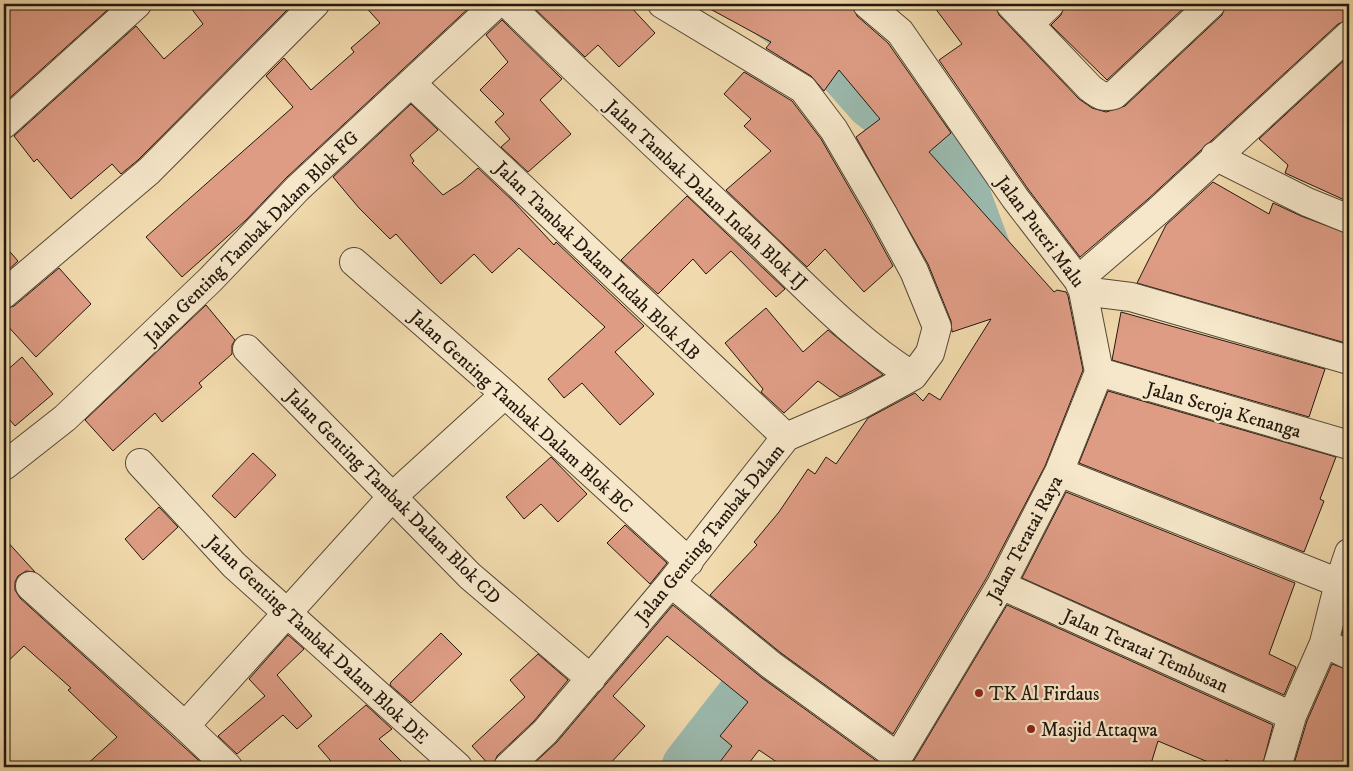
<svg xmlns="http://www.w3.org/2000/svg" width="1353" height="771" viewBox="0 0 1353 771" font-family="'IM FELL DW Pica',serif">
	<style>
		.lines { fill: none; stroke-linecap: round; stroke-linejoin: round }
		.river { stroke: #9bbaaf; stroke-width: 55 }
		.building { fill: #de9c85; stroke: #22180d }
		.minor-casing { stroke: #564835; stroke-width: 30 }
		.minor { stroke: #f6e7ca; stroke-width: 28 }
		.poi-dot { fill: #8f2418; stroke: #f6e7ca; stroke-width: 2 }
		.labels { text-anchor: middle; stroke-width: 4.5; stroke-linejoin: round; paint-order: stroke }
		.street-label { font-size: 19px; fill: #22180d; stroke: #f6e7ca }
		.poi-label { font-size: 19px; fill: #22180d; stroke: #f6e7ca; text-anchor: start }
	</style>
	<rect width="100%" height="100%" fill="#f1daad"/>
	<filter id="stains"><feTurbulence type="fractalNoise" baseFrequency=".004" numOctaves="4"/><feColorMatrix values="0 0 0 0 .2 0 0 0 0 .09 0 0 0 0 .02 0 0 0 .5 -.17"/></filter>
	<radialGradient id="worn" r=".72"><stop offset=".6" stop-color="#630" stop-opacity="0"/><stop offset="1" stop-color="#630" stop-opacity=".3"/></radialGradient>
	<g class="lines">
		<path class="river" d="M760,4L829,52L873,102L932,147L960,187L986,257
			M689,767L796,630L834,600"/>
	</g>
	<path class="building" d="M4,4H114L4,103Z
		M188,4H293L138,160L121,174L112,164L71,199L37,159L34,162L14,136L136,26L164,59L203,24Z
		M363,4H473L287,177L246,220L182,277L146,237L293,107L266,76L284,58L311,90L354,52L351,48L380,23Z
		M530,4H628L655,33L619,67L598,45L585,57Z
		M701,4H852L857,16L888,43L951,133L929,152L1054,292L1057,290L1066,292L1068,296L1083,370L1045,466L987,577L893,734L781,653L710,595L757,545L754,542L779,512L808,469L815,474L826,457L836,464L868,418L915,393L923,401L929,393L940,400L991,319L952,332L951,321L928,264L856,137L880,119L839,70L824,91L811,76L766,48L771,42Z
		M932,4H995L999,15L1079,99L1092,108L1106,112L1125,106L1222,15L1226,4H1349V20L1338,24L1148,199L1080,257L1028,189L939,60L962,44Z
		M1065,4H1188L1107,80L1051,25L1061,15Z
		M502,20L562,79L540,100L571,134L528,172L501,147L510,139L495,122L504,114L480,90L508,62L486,35Z
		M1349,56V202L1285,173L1288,165L1259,139Z
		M744,72L792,101L821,139L869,222L893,266L864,292L825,249L807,267L726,190L771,151L744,126L751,119L724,94Z
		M411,104L438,130L410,155L414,161L412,163L443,195L461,183L478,168L514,202L554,245L556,242L644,326L615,352L654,394L620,425L582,383L564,398L548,379L605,327L519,248L492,273L474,254L441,284L396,234L390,239L359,208L333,177Z
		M1213,182L1269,214L1273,203L1301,216L1349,234V344L1137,283L1166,225Z
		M687,196L785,289L776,297L731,251L706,274L693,259L658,294L621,260Z
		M4,245L18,261L4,274Z
		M59,268L91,304L36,357L4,322V309L14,306Z
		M206,305L235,340L232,345V354L199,383L202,387L162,422L155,413L113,451L85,420Z
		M766,308L803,352L828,330L883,375L840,397L818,381L784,413L761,392L763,389L725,343Z
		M1121,312L1325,369L1309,417L1112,360Z
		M22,357L53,394L15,426L4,413V373Z
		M1108,391L1336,457L1320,499L1324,501L1304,552L1079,463Z
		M253,453L276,475L235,518L212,496Z
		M551,457L587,494L558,522L541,504L524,519L506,497Z
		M1066,492L1295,583L1269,654L1296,667L1284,695L1022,578Z
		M159,507L178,527L143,560L125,539Z
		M625,525L667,563L650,584L607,543Z
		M4,538L35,572L26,571L18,576L15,582V590L20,598L206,767H84L117,737L68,690L71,688L24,646L4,665Z
		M673,605L762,678L878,762L876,767H784L759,750L746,767H716L732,746L720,736L748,702L667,636L613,696L645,726L607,767H530L557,742Z
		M1007,605L1273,725L1262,767H1243L1226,760L1223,767H1220L1158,741L1150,767H910Z
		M1348,611L1349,612V638L1342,634Z
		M441,633L462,654L411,703L390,685L391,682Z
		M288,635L304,649L277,675L312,716L297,729L283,715L237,754L218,736L265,696L249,679Z
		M538,654L568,680L534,721L497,756L493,767H491L472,746L525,697L510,680Z
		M1332,664L1349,670V767H1293L1307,721Z
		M366,705L392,729L379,739L407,767H336L318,746Z"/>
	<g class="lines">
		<defs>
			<path id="minor" d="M508,4C592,87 678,167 764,247C810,291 859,343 913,376
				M867,4L900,32L1015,198L1078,280L1083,291L1131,297L1349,360
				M1010,4L1090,88C1099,95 1103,98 1114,95L1211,4
				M1029,24L1050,4
				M411,83L786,437
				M4,124L137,4
				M1215,156L1307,202L1349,219
				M354,262L505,394L689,562
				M1078,280L1158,211L1349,35
				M4,294L149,171L315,4
				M247,349L470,576L591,679
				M1099,372L1349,445
				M140,463L234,565L458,767
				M4,466L65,418L210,280L298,188L496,4
				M1059,472L1339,583
				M671,583L771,665L898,757
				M1001,585L1292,716
				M30,586L185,726L228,767
				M1324,643L1349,655
				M185,726L392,497L505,394
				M508,767L545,732L671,583L786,437L858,406L913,376L930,353L937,327L914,271L883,214L834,130L803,89L662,4
				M892,767L1001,585L1059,472L1099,372L1083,291
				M1277,767L1292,716L1324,643L1339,583L1349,553"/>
		</defs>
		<use href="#minor" class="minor-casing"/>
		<use href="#minor" class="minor"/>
	</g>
	<g class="poi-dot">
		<circle cx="979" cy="693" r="5"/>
		<circle cx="1031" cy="729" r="5"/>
	</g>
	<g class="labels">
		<g class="street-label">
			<text transform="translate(707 194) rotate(43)" y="7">Jalan Tambak Dalam Indah Blok IJ</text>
			<text transform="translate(1041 231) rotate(53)" y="7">Jalan Puteri Malu</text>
			<text transform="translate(251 237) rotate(-45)" y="7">Jalan Genting Tambak Dalam Blok FG</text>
			<text transform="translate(598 260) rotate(44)" y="7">Jalan Tambak Dalam Indah Blok AB</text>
			<text transform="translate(1224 409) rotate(16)" y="7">Jalan Seroja Kenanga</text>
			<text transform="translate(522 411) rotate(42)" y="7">Jalan Genting Tambak Dalam Blok BC</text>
			<text transform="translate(394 496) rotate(45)" y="7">Jalan Genting Tambak Dalam Blok CD</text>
			<text transform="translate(709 533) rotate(-51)" y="7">Jalan Genting Tambak Dalam</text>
			<text transform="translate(1024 538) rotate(-62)" y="7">Jalan Teratai Raya</text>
			<text transform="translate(318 639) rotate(43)" y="7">Jalan Genting Tambak Dalam Blok DE</text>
			<text transform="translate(1146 650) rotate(24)" y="7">Jalan Teratai Tembusan</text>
		</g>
		<g class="poi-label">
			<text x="989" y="700">TK Al Firdaus</text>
			<text x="1041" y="736">Masjid Attaqwa</text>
		</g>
	</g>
	<rect width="1353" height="771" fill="none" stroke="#f1daad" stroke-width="20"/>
	<rect x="5" y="5" width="1343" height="761" fill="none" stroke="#22180d" stroke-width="2.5"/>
	<rect x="10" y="10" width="1333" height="751" fill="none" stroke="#22180d"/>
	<rect width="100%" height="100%" filter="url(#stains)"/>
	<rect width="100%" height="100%" fill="url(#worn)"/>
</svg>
